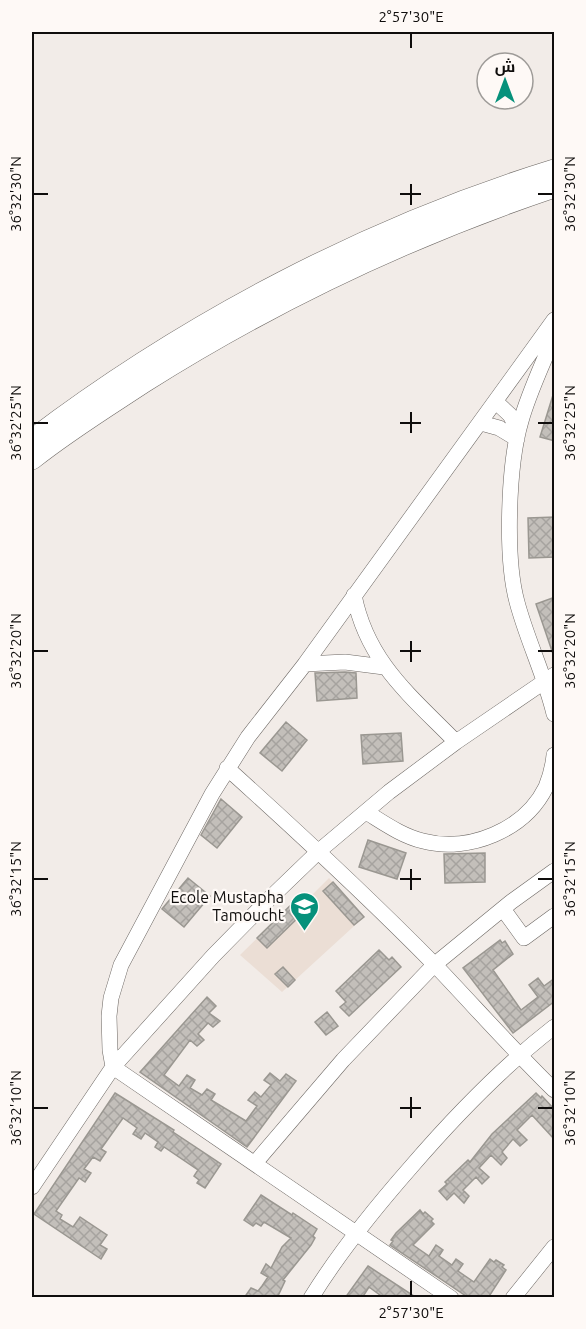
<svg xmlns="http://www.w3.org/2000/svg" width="586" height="1329" viewBox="0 0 586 1329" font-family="Ubuntu,Cairo,sans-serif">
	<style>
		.built { fill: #ebded5 }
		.building { fill: url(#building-cross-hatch); stroke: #9a9791; stroke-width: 1.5 }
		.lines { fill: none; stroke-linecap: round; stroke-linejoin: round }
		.minor-casing { stroke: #6c6763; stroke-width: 16 }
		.highway-casing { stroke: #6c6763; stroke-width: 22 }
		.minor { stroke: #fff; stroke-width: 15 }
		.highway { stroke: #fff; stroke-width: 21 }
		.ticks { fill: none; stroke: #0f0d0c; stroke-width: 2 }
		.labels { text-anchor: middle; stroke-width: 4.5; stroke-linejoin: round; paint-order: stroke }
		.poi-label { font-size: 16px; fill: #0f0d0c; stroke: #fef9f6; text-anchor: end }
		.neatline { fill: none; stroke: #0f0d0c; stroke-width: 2 }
		.ticks-label { font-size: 15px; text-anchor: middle; fill: #0f0d0c }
	</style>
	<defs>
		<pattern id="building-cross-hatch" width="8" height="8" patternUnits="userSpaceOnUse" patternTransform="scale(1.5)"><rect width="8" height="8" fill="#c3bfba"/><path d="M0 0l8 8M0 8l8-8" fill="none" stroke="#a6a39f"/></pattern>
	</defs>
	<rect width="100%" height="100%" fill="#f2ece8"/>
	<path class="built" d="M329,878L364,917L282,992L240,955L300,896L306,901Z"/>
	<path class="building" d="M553,395H555V441L540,437Z
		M555,517V557L529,558L528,518Z
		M555,597V654H553L536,604Z
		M345,672L356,673L357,698L317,701L315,673Z
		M286,722L307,740L282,771L260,753Z
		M401,733L403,761L363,764L361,735Z
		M221,799L242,817L217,848L201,835Z
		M368,840L406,853L397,879L359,867Z
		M485,853V882L445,883L444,854Z
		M188,878L210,896L184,927L162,909Z
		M333,882L364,917L354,925L323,891Z
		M300,896L310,906L267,948L257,938Z
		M500,940L502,943L505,941L513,954L493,970L521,1010L538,997L529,985L538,978L544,986L555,978V1001L513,1033L463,968Z
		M379,950L389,960L392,957L401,967L349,1016L340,1007L346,1002L336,991Z
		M283,967L295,980L288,987L275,974Z
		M207,997L216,1006L209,1013L220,1021L213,1027L208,1023L198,1034L204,1040L197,1046L190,1040L164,1075L179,1086L187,1075L195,1080L190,1088L202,1095L207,1089L215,1094L211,1100L246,1121L257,1106L248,1100L255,1092L261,1097L271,1085L264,1080L270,1073L280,1081L286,1074L296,1081L247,1147L140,1072Z
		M327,1012L338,1026L326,1035L315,1022Z
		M115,1093L174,1130L173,1132L221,1164L205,1188L197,1183L199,1180L194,1176L198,1170L164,1147L161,1151L155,1147L158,1142L145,1133L141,1139L133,1134L137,1128L123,1118L101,1149L106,1152L100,1161L93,1157L84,1169L91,1173L85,1182L79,1178L56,1211L62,1215L60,1219L73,1227L80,1217L107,1235L100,1245L107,1249L101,1259L34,1214Z
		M536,1093L541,1098L542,1096L555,1110V1140L532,1115L517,1130L527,1140L520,1146L513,1139L502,1152L507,1158L501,1165L491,1155L479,1168L489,1177L482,1184L476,1177L463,1190L469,1196L464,1203L454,1193L447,1200L439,1191L447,1184L445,1182L468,1160L470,1162L492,1134Z
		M261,1195L292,1215L293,1213L317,1229L313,1236L315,1238L311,1245L283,1280L285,1281L277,1298H244L251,1288L258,1291L262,1286L268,1277L261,1273L266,1264L271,1268L282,1247L291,1238L264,1222L261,1226L256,1223L253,1226L244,1220Z
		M420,1210L423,1214L425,1212L433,1219L431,1221L434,1224L413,1245L429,1256L436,1245L443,1250L439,1256L452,1265L456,1259L463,1264L458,1271L474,1282L490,1259L494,1262L496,1260L504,1265L502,1267L506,1270L488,1298H469L390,1245L393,1241L391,1240L396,1233Z
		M368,1266L417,1298H384L369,1287L362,1298H345Z"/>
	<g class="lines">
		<defs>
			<path id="minor" d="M554,336C543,364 529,392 521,421C508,465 505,558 517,602C527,640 545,676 554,714
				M496,402L510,415L518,430
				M481,423L499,428L517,439
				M354,595C367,662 411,696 456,742
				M305,664L345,662L384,667
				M227,768C298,832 368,897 435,965C475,1007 513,1050 554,1090
				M366,812C384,823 402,836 423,841C469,853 525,830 546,787C550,777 553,766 554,755
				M503,909L524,938L554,916
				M255,1163L343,1060L434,965L511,902L554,871
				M32,1187L113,1067L213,956L265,903L319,851L389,792L456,742L554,675
				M311,1298C340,1251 375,1208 411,1167C455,1116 501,1068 554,1027
				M451,1298L113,1067L110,1050L109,1016L111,998L121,965L212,794L248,737L305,664L554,320
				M513,1298L554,1247"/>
			<path id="highway" d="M32,440C186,323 369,227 554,170
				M32,459C67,431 106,407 144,382C274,300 409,236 554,187"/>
		</defs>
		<use href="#minor" class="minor-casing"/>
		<use href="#highway" class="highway-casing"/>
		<use href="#minor" class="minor"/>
		<use href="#highway" class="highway"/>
	</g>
	<path class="ticks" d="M411,33V48M411,184V205M33,194H48M400,194H421M538,194H553M411,412V433M33,423H48M400,423H421M538,423H553M411,641V662M33,651H48M400,651H421M538,651H553M411,869V890M33,879H48M400,879H421M538,879H553M411,1097V1118M33,1108H48M400,1108H421M538,1108H553M411,1281V1296"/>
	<defs>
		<symbol id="school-pin" viewBox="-11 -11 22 30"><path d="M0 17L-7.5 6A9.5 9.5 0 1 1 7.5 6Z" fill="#06917b" stroke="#fef9f6"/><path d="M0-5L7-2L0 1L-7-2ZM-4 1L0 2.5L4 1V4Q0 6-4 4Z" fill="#fff"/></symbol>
	</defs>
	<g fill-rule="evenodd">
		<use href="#school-pin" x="288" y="890" width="33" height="45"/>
	</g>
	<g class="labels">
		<g class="poi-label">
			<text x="284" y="903">Ecole Mustapha<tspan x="284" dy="18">Tamoucht</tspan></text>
		</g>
	</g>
	<rect width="586" height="1329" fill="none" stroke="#fef9f6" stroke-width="66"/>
	<g transform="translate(505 81)"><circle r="28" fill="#fef9f6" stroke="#9e9b98" stroke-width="1.5"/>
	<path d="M0-4.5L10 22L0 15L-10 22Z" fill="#06917b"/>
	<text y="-9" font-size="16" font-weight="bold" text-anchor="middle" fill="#0f0d0c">ش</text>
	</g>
	<rect x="33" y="33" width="520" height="1263" class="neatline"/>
	<g class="ticks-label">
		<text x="411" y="22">2°57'30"E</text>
		<text transform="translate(16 194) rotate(-90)" y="5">36°32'30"N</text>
		<text transform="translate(570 194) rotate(-90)" y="5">36°32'30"N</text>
		<text transform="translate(16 423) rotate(-90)" y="5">36°32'25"N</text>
		<text transform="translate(570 423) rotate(-90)" y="5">36°32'25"N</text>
		<text transform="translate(16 651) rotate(-90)" y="5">36°32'20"N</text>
		<text transform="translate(570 651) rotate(-90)" y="5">36°32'20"N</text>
		<text transform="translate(16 879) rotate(-90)" y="5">36°32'15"N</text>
		<text transform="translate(570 879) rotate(-90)" y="5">36°32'15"N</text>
		<text transform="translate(16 1108) rotate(-90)" y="5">36°32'10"N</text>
		<text transform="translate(570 1108) rotate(-90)" y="5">36°32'10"N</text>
		<text x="411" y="1318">2°57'30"E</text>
	</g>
</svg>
